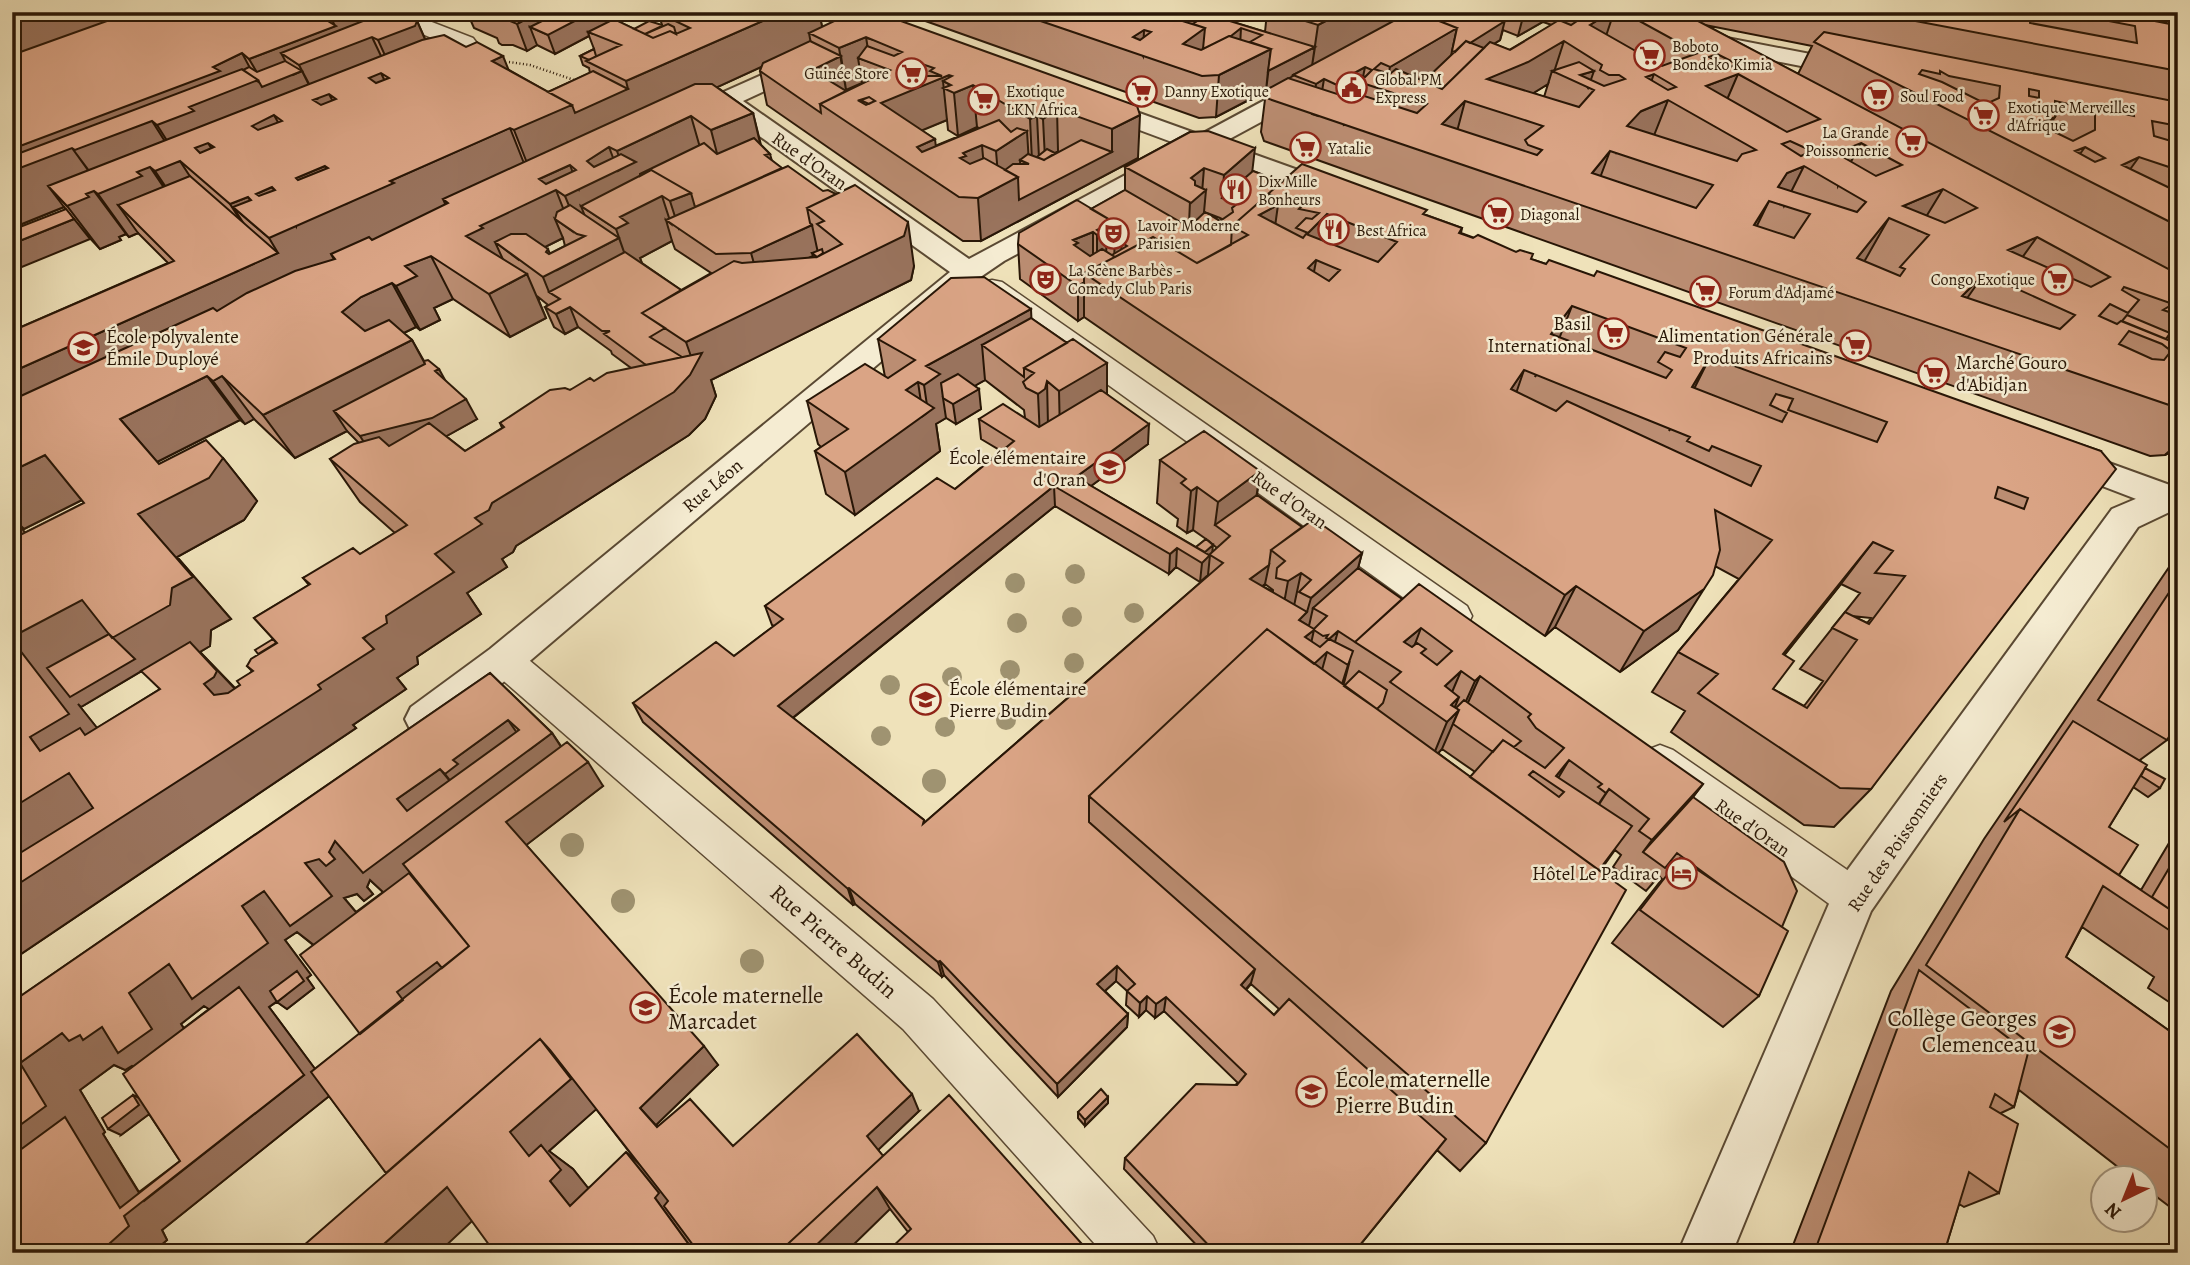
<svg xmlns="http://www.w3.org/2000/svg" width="2190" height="1265" viewBox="0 0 2190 1265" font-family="Alegreya,serif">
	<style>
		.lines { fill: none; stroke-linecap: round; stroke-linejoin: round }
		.pedestrian-casing { stroke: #5a4933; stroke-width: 3 }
		.minor-casing { stroke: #5a4933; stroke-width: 4 }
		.tertiary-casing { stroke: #5a4933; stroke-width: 4 }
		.path { stroke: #281606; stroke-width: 2.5; stroke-dasharray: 1 2.5; stroke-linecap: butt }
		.pedestrian { fill: #f5ecd2; fill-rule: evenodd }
		.minor { fill: #f5ecd2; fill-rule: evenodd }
		.tertiary { fill: #f5ecd2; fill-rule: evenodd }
		.tree { fill: #9f9371 }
		.wall { fill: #bb8d72; stroke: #281606; stroke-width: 2; fill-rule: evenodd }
		.shaded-wall { fill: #99735d; stroke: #281606; stroke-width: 2; fill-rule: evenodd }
		.building { fill: #daa485; stroke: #281606; stroke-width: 2; fill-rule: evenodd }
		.labels { text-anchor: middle; stroke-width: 5; stroke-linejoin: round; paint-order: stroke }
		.far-poi-label { font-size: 16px; fill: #281606; stroke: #f5ecd2; text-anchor: start }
		.street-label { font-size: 19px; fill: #281606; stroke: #f5ecd2 }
		.poi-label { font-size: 19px; fill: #281606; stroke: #f5ecd2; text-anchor: end }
		.near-street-label { font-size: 23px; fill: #281606; stroke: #f5ecd2 }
		.near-poi-label { font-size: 23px; fill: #281606; stroke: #f5ecd2; text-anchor: start }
	</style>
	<rect width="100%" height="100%" fill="#efe2ba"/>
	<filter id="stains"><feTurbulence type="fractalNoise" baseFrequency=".00286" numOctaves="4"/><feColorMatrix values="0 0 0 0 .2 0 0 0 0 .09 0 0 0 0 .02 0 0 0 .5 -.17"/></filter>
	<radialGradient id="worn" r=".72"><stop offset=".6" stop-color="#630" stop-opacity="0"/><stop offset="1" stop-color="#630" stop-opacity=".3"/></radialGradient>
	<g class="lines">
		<defs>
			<path id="pedestrian" d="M377,12H406L473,38L482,50C471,67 451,84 429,79L426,74C435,62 451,63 460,50L380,16Z
				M992,280L1002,282L1467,606L1472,616L1467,626L1455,629L1443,626L982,294L978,288L982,282Z
				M504,646L517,650L933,999L1153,1236L1161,1253H1103L903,1029L491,670L486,660L491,650Z
				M1660,745L1673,750L1869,885L1875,898L1869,911L1854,917L1839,911L1647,772L1641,761L1647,750Z"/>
			<path id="minor" d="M1696,32L1857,63L1866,65L1869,70L1866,75L1857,77L1688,44L1684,39L1688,34Z
				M809,54L818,56L821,61L818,66L743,101L969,259L1302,80L1311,78L1320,80L1323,85L1320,90L1004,261L979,278L518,671L439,731L425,736L411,731L405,719L411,707L490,649L950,272L723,110L692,124L683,127L674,124L670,119L674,114Z
				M2178,481V508L2138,527L1871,911L1732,1253H1678L1838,883L2112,509Z"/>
			<path id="tertiary" d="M829,12H862L906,28L910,33L906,38H890L832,17Z
				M1092,96L1348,188L1352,194L1348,200L1338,202L1328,200L1083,109L1079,104L1083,99Z
				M2062,446L2178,488V515L2050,466L2045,458L2050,450Z"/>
		</defs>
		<use href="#pedestrian" class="pedestrian-casing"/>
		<use href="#minor" class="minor-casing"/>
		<use href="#tertiary" class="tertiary-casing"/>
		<path class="path" d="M509,62L530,65L577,81"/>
		<use href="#pedestrian" class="pedestrian"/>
		<use href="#minor" class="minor"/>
		<use href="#tertiary" class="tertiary"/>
	</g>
	<g class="tree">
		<circle cx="1075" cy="574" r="10"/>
		<circle cx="1015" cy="583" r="10"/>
		<circle cx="1134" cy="613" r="10"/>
		<circle cx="1072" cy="617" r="10"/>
		<circle cx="1017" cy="623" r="10"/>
		<circle cx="1074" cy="663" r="10"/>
		<circle cx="1010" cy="670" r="10"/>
		<circle cx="952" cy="677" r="10"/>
		<circle cx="890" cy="685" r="10"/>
		<circle cx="922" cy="699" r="10"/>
		<circle cx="1006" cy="720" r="10"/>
		<circle cx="945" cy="727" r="10"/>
		<circle cx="881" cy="736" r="10"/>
		<circle cx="934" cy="781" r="12"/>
		<circle cx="572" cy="845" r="12"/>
		<circle cx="623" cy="901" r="12"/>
		<circle cx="752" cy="961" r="12"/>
	</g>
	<path class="wall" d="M12,12H372L374,17L417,21L425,39L509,70L548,92L590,73L589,68L583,65L580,56L594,49L589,36L555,54L537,45L527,51L513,45H502L499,43L497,38L474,28L467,12H634L617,21L634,29L662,25L658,12H819L822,27L1137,106L1138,158L981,241H963L767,105L760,71L761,67L717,87L753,113L761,145L770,154L772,161L914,266L911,280L711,380L716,396L705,419L689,435L516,546L513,552L502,559L507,567L467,593L481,614L417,657L418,664L397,678L406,689L353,725L356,728L12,960V331L168,263L138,233L129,237L126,234L119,237L121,240L100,249L85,233L90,239L64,207L12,228ZM947,120L948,130L958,136L977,127L979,128L935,146V139L921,130ZM563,238L565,246L550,254L545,247ZM672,241L675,249L711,273L681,290L642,263L640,258ZM537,296L548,305L545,307L554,327L565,334L578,327L611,351L612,354L631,368L570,390L500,423L502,428L465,451L446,436L477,419L444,380L424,361L412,340L404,333L416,327L420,330L440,320L434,308L453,299L510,337L546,318ZM254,419L295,458L347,431L359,443L330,459L360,502L395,533L360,554L303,578L309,585L254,618L277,643L247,666L252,671L240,685L235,688L200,652L210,646L211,630L231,619L177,557L244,520L257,501L223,458L159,464L157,462L240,420L245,424ZM82,500L84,503L25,533L16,521L24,529ZM142,671L160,689L97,728L78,704L81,707Z
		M900,12H1236L1226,20L1265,32L1267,12H1417L1434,19L1446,12H2178V448L2165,455L2150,456L1264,141L1261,132L1266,91L1216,117L1199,118ZM1543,22L1552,25L1509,50L1494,44L1500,40L1503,30L1518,36ZM1705,25L1812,46L1798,74ZM1548,84L1544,97L1533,93Z
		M1190,132L1253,171L1282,182L1426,215L1462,228L1461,233L1531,259L2101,451L1871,789L1834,827L1804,825L1671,732L1685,711L1652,692L1678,652L1739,579L1715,566L1678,630L1620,672L1555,627L1545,636L1084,317L1078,321L1020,279L1018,244L1091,209L1125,190V167ZM1207,213L1220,218L1222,219L1220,221ZM1841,584L1860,593L1800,669L1823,681L1804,706L1773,689L1784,655ZM1852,616L1871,618L1867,623Z
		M1031,318L1067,343L1107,363V394L1148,444L1091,486L1196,547L1206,539L1193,530L1187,533L1177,526L1178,519L1157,503L1160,460L1260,471L1257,495L1302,527L1362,553L1358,568L1402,599L1703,784L1693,797L1782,927L1759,996L1723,1027L1612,943L1662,879L1659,876L1646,891L1613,867L1621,855L1615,850L1600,871L1486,1143L1460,1171L1437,1150L1360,1245L1368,1253H1204L1124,1169L1125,1158L1238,1083L1164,1011L1155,1018L1146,1010L1139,1017L1126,1005L1127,991L1116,981L1105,991L1128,1014L1127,1027L1058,1097L944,975L942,977L855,904L853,905L643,722L633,703L734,656L774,626L772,625L765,606L955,489L1001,451L981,439L979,419L1025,418L1024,410L985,380L974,386L981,409L956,424L946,418L936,424L940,451L855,515L826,494L815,451L821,447L818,444L807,401L885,377L878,339ZM1055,506L1169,574L1176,567L1200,582L1209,575L924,823V820L793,718ZM1210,542L1217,548L1213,552ZM1265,584L1273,590V592L1262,586ZM1442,749L1475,772L1470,777L1438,753ZM1251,984L1279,1009L1274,1015L1246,990Z
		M2178,554V722L2167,740L2140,760L2160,788L2148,797L2133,787L2109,827L2119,875L2141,890L2178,828V1008L2148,988L2154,977L2082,927L2066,957L2178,1037V1213L2145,1188V1178H2132L2019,1090L2014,1107L2001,1113L1999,1193L1964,1207L1959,1204L1944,1253H1790L1891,991L1984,839Z
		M490,673L552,733L561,746L603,786L526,845L718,1065L656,1125L658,1127L733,1146L919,1111L878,1150L883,1156L1090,1253L908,1232L890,1209L472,1221L386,1173L329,1096L162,1230L167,1240L152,1253H12V1002ZM370,880L383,892L356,912L344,898L357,894L364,901L373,894L367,887ZM297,932L313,945L360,1034L315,1069L269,1007L277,1002L287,1009L314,988L307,978L311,975L285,940ZM204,1006L209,1009L184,1028L181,1024ZM114,1065L125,1070L132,1066H133L138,1098L133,1095L121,1135L149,1114L180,1161L139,1192L103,1134L105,1132L80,1090ZM596,1109L637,1162L588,1188L573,1169L549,1151Z
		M1108,1103L1085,1126L1078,1118V1112Z"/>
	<path class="shaded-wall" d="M25,12H183L12,75V17Z
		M328,12H372L381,31L372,37L392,79L381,73L401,115L336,99L329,94L351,136L274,115L298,158L214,147L208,143L235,186L180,161L208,204L184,214L155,171L150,167L179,210L118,205L138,233L129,237L98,194L104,191L72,148L103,191H94L126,234L119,237L121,240L100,249L67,206L48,186L64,207L12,228V149L213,67L242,53L257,81L265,86L249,59L335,26ZM281,53L299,65L317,99H316L302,71L293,75ZM152,121L157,125L180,161L178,162Z
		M539,12H634L593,34L588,32L589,36L555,54L548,35L530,27L537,45L527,51L517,24Z
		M678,12H681L683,19L675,20L673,15Z
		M783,12H819L823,31L809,33L811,44L531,173L514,130L563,102L628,89L626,81Z
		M1162,12H1177L1175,41L1160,14Z
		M1188,12H1212L1211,30L1202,69L1183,44L1186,42Z
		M1222,12H1236L1221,23Z
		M1343,12H1413L1312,66L1318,25Z
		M1505,12H1507L1500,40L1450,71L1455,52L1496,18Z
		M1532,12H1547L1544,21L1518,36L1523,17Z
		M1611,12H1614L1601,51L1590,25Z
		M417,21L435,62L397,82L378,40Z
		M1241,28L1240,47L1209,52Z
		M1457,28L1448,70L1403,96L1385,90L1390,67Z
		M1144,30L1143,56L1133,37Z
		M866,37L870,62L858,58L862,83L846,90L839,48Z
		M1564,41L1554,72L1552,71L1548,84L1516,104L1487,79Z
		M1315,47L1312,66L1293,75V76L1266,91L1268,71Z
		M1271,49L1266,91L1216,117L1219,75Z
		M503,56L520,98L492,61Z
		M841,56L846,90L818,103L812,70Z
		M910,60L913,89L949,75L950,85L943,81L947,120L887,145L881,103L900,66Z
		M1365,67L1362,82H1359L1352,124L1344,125L1350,91L1354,73Z
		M1594,71L1588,88L1580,75Z
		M1654,74L1640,112L1668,100L1651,143L1617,153L1646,77Z
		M1738,74L1720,116L1706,86Z
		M1324,79L1318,116L1312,114L1316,84Z
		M973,85L977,127L958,136L954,93Z
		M1465,101L1454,143L1442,124Z
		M1057,109L1058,151L1045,159L1043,119Z
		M753,113L763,156L722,173L711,130Z
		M1140,115L1138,158L981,241L978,198L999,187L996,151L1027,131L1029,164L1020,160L1021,179L1112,152V129Z
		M691,116L703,158L662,196L671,224L666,220L672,241L640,258L643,266L631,272L616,229L581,206L592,234L581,235L565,196L556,190L572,231L555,219L563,238L519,260L495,242L506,266L466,236L539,179L570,165L579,189L587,161L609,147L618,171L623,168L617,151Z
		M1037,116L1039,158L1032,161L1030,119Z
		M2055,117L2032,152L2038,124Z
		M510,128L527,171L448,203L443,199L447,208L335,259L331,254L336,263L12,412V372L278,253L269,238L233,207L259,247L258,248L230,204L248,197L272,236L256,194L272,187L296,226V178L325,166L346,204L390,181Z
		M935,139L940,182L917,147Z
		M1861,143L1838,186L1836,153Z
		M982,145L985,180L960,158L963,153Z
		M2085,147L2068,171L2075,151Z
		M1255,148L1250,191L1222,198L1224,175Z
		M1610,151L1594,194L1592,173Z
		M2139,157L2113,193L2122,165Z
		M1804,166L1784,206L1778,187L1787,173Z
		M1204,168L1202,193L1206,190L1202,234L1188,247L1191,178Z
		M790,174L679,229L670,201L691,193Z
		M1943,189L1918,230L1903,206Z
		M1769,201L1748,244L1754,225Z
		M1278,205L1272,248L1259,215Z
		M1327,214L1319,258L1316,261L1308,304L1301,276L1308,233Z
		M1889,218L1864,262L1857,258Z
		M74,219L90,239L12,271V244Z
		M908,222L914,266L911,280L711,380L716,396L705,419L689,435L516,546L513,552L502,559L507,567L467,593L481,614L417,657L418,664L397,678L406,689L353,725L356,728L12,960V882L252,733L145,669L81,707L78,704L117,753L118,810L12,878V808L40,751L30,737L12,637L138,514L223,458L257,501L244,520L177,557L231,619L211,630L210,646L200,652L256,711L318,685L386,616L435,554L492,503L694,365L686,342Z
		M812,225L818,253H812L813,256L759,281L751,253Z
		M1107,225L1106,260L1097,270V230Z
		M1122,227L1121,262L1114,265L1115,231Z
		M1093,232V267L1079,272L1073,240Z
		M2037,237L2006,280L2008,250Z
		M619,238L631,272L560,299L549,292L543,277L546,252L548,249L557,270Z
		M431,256L453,299L434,308L440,320L420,330L396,286L405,266Z
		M527,274L546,318L510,337L489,294Z
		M1984,274L1954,317L1962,296Z
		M1084,282V317L1078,321V286Z
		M392,283L416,327L387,341L369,356L342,312L361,297Z
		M1572,306L1555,349L1535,377L1551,334Z
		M570,307L578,327L565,334L556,314Z
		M1031,309L1033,353L982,345L985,380L948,401L943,398L946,418L936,424L940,451L855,515L845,472L906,390L918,382L923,416L928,412L924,385L926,366Z
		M412,340L436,384L334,411L347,431L295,458L263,415Z
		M1710,357L1688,401L1669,431L1692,387Z
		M1107,363V406L1060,434L1059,391L1047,381L1048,425L1040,438L1038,394L1034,373Z
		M439,369L450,389L435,371Z
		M1524,370L1509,414L1511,389Z
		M207,376L240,420L157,462L120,419Z
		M222,376L254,419L245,424L213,381Z
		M979,389L981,409L956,424L953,404Z
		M466,399L477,419L443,438L373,456L360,436Z
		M1149,424L1148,444L1076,497V477Z
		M2178,443V448L2165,455Z
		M45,455L86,498L24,529L16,521L61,579L12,605V471Z
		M1260,471L1254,514L1215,525L1218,502Z
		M1054,486L1055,506L785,724L778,706Z
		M1197,487L1193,530L1187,533L1191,491Z
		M1873,542L1841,584L1753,695L1783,654Z
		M1213,545L1212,555H1210L1208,575L1200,582L1202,563L1197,558Z
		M1177,548L1176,567L1169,574L1170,554Z
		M1362,553L1353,587L1313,608L1309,626L1299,620L1307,612L1311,598Z
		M1269,565L1265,584L1247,598L1250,579Z
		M1301,573L1294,606L1282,614L1288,581Z
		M1576,586L1555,627L1545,636L1565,595Z
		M1704,589L1678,630L1620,672L1644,631Z
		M1421,628L1406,668L1401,672L1404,642Z
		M1314,630L1310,648L1305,637Z
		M1338,631L1333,649L1327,652L1322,670L1299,686L1329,639Z
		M1349,664L1344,683L1342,684L1348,665Z
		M1461,671L1444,711L1445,686Z
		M1480,676L1462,716L1457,721L1475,681Z
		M1459,697L1450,719L1459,710L1442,749L1431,761L1447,722L1451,705Z
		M508,720L529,750L552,733L576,770L588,762L603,786L525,846L490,967L384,1054L397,992L400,908L370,880L367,887L373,894L364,901L357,894L344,898L371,930L332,959L297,932L285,940L311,975L307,978L314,988L287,1009L277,1002L287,994L269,1007L333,1093L162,1230L167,1240L152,1253H114L109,1244L120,1208L12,1203V1131L20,1063L62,1033L129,993L242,906L305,863L329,852L335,841L397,799L440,769L464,798L445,774L453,760ZM204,1006L241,1029L304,1075L144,1201L103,1134L105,1132L80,1090L114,1065L125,1070L132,1066L138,1069L203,1058L181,1024Z
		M1569,760L1554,785L1556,776Z
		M1703,784L1674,822L1643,852L1652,840Z
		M1609,789L1585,826L1581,830L1606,793Z
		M849,888L855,904L853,905L848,889Z
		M940,961L944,975L942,977L938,962Z
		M1117,966L1116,981L1097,998V984Z
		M1255,969L1251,983L1237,1000L1241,985Z
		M1147,996L1146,1010L1139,1017L1140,1003Z
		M1166,997L1164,1011L1155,1018L1156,1004Z
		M1128,1014L1127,1027L1058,1097L1057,1084Z
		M540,1039L570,1068L600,1106L549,1151L573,1169L592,1193L570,1206L550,1181L395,1186Z
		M704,1046L718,1065L656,1125L673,1144L640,1108Z
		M912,1094L919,1111L876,1152L867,1136Z
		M133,1095L146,1101L152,1112L121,1135L108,1129Z
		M1108,1097V1103L1085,1126V1120Z
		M626,1152L653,1176L705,1253H695L655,1198Z
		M447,1187L485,1209L438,1253H374Z
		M877,1187L890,1209L845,1253H791Z"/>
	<path class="building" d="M12,12H25L12,17Z
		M132,12H313L336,26L249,59L242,53L213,67L220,71L12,149V55Z
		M386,12H401L417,21L415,26L378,40L372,37L299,65L281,53Z
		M489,12H539L517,24L503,18L492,19L489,16L490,13Z
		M560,12H592L548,35L530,27Z
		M684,12H708L695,18Z
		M708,12H715L719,14L723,12H783L626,81L586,61L621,45L588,32L614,19L653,38L670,31L676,34L690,28L671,19L684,13L695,18Z
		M853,12H876L1137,106L1140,115L1112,129L1057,109L1043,119L1037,116L1030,119L973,85L954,93L943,88L951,85L943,81L952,76L949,75L881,103L935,139L917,147L922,152L999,120L1011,132L1017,128L1027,131L996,151L982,145L963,153L966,156L960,158L970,164L984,158L1018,177L978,198L959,197L820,104L890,70L858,58L867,46L894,56L902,52L866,37L839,48L809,33ZM910,60L934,68L930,71L942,76H914L903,72L900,66ZM869,97L875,101L866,105L859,101Z
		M1014,12H1162L1160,14L1205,28L1183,44L1201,50L1229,36L1271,49L1219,75L1202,76ZM1144,30L1151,32L1140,40L1133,37Z
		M1276,12H1343L1318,25Z
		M1410,12H1417L1457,28L1390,67L1381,63L1374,69L1390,74L1396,69L1442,89L1490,42L1510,50L1559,20L1571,25L1577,21L1566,17L1573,12H1611L1590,25L1662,66L1698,53L1634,18L1620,12H1681L2178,274V315L2163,310L2173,304L2124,287L2122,290L2139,300L2128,313L2110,304L2099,316L2117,324L2121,321L2178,344V408L1269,99L1266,90L1288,78L1343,96L1349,91L1417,113L1427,104L1359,82L1350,91L1324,79L1316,84L1293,75ZM1564,41L1602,65L1600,70L1609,75H1619L1625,79L1604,86L1580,75L1594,71L1579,62L1552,71L1594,90L1579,107L1487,79L1528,62ZM1717,54L1737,64L1728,68L1709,57ZM1365,67L1372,70L1365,77L1354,73ZM1654,74L1676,87L1668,90L1646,77ZM1738,74L1820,119L1787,132L1706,86ZM1668,100L1756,150L1742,154L1737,161L1627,126L1641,111ZM1465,101L1543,126L1525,140L1528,145L1542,150L1537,155L1442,124ZM1790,141L1812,151L1801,156L1782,144ZM1861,143L1902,165L1876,176L1836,153ZM1610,151L1713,185L1696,208L1592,173ZM1804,166L1866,202L1857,212L1778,187L1787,173ZM1943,189L1977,208L1945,223L1903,206ZM1769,201L1810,214L1794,238L1754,225ZM1889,218L1929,235L1900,267L1905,269L1900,276L1857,258ZM2037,237L2072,256L2110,277L2091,287L2008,250ZM1984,274L2075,315L2060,329L1962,296ZM2129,331L2162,344L2171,351L2164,360L2152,359L2119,344Z
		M1446,12H1505L1496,18L1505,21L1470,43L1466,41L1455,52L1452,51L1457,28L1434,19Z
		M1511,12H1532L1523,17Z
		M1868,12H2030V23L2137,43L2135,26L2062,12H2144V19L2175,25L2174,13H2178V71Z
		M2144,12H2178V13H2174L2166,23L2144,19Z
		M1207,14L1315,47L1268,71L1271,49L1250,42L1262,35L1241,28L1231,36H1229L1203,49L1205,28L1193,24Z
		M649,21L662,25V26L645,34L634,29Z
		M668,24L674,27L676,34L670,31L653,38L645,34Z
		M1824,32L2178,102V126L2152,121L2154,136L2178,143V170L2139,157L2122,165L2178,192V226L1814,42ZM1922,70L1940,74V71L1949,76L2000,86L1999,98L1986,104L1942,82L1919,74ZM2029,89L2039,91V98L2029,96ZM2055,101L2095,110V130L2073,141L2038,124L2055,117ZM2109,104L2133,109L2134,116L2109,111ZM2085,147L2105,158L2095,162L2075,151Z
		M444,35L466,47L477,42L503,56L492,61L572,105L514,130L510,128L390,181L394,183L269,238L233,207L251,200L248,197L230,204L180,161L155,171L150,167L137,172L142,176L98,194L94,191L86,194L89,197L67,206L48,186L422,40ZM381,73L389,78L376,83L369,78ZM329,94L336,99L321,105L313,100ZM274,115L282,121L258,130L252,126ZM208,143L214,147L200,153L195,148ZM325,166L328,168L298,180L296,178ZM272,187L275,190L259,196L256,194Z
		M810,41L841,56L812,70L846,91L820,104L821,113L760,71L763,63Z
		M1466,41L1484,48L1442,89L1424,81Z
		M594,49L596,56L589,60L580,56Z
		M285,61L302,71L262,87L258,80L243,70L249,67L257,72Z
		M242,69L258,80L189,107L194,111L157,125L152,121L75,150L72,148L12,171V156Z
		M593,71L628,89L575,113L572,105L548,92Z
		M695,84H712L753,113L711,130L691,116L617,151L609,147L587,161L594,167L621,154L636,162L565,196L556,190L480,226L483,228L466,236L527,274L489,294L431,256L405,266L417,276L396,286L392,283L361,297L342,312L365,331L389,320L412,340L263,415L222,376L213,381L207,376L120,419L159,464L206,440L223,458L209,478L138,514L193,577L172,588L170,605L112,638L82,600L12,637V539L84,503L45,455L12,471V400L213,308L217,311L247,293L295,271L335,259L331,254L369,237L372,240L448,203L443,199ZM570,165L576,170L546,184L539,179Z
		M869,97L875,101L869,104L860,100Z
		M1208,131L1255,148L1224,175L1204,168L1191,178L1195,181V185L1206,190L1191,203L1125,167L1190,132Z
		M754,138L770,154L765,155L782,168L695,207L691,193L651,170L640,176V174L704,143L717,154Z
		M1081,140L1112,152L1019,200L1018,177L1005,170L1013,164H1029L1020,160L1028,154L1044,160Z
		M1047,149L1055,153L1044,160L1037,157Z
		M1302,164L1427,210L1423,214L1462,228L1459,233L1473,238L1478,235L1516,252L1520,250L1533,254L1531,259L1546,264L1549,260L1594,276L1597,271L2101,451L2116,469L1871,789L1840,788L1698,693L1718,674L1678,652L1772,540L1715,510L1720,550L1713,575L1704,589L1644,631L1576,586L1565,595L1084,273L1153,237L1197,263L1248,235L1232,226L1264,198L1278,205L1259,215L1303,238L1306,234L1378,262L1397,242L1327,214L1308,233L1296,228L1306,218L1312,219L1319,213L1299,209L1302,206L1268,194ZM1316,260L1340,270L1329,281L1308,268ZM1572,306L1686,348L1680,357L1665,352L1658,362L1672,370L1666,378L1551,334ZM1710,357L1887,422L1877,442L1788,410L1793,399L1776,394L1770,405L1787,413L1782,422L1692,387ZM1524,370L1690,437L1687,441L1709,451L1712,446L1761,466L1751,486L1567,401L1556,411L1511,389ZM1998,487L2028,498L2024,509L1995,498ZM1873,542L1893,551L1875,573L1905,576L1869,624L1845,612L1832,628L1857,640L1807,708L1773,689L1794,661L1783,654Z
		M788,166L823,191L828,190L836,194L807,208L810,223L812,225L751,253L716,254L666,220Z
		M651,170L691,193L670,201L662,196L620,217L628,223L616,229L581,206Z
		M1253,171L1282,182L1268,194V199L1264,198L1232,226L1231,245L1197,263L1153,237L1115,257L1112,255L1127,246L1121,242L1122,227L1091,209L1125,190L1189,227L1205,212L1220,221L1233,212L1232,208L1237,204L1222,198Z
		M190,176L278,253L12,372V331L174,261L118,205Z
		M855,185L908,222L904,236L686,342L642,313L734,261L742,263L817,257L842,244L817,224L824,221L807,208Z
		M1077,200L1122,227L1115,231L1107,225L1097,230L1101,233L1097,235L1093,232L1073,240L1078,243L1074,245L1090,256L1102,249L1115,257L1084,273V282L1078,286L1018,244L1019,233Z
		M570,205L619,238L543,277L495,242L511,234H526L548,249L546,252L549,254L585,236L577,234L555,219L557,212Z
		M66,209L74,219L12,244V230Z
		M822,249L823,253L817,257L812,253Z
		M625,252L681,290L642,313L665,328L650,337L682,357L646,365L604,334L610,331H602L570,307L556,314L545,307L560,299L549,292Z
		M984,277L1031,309L926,366L940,374L924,385L918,382L906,390L934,408L845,472L815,451L848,429L807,401L865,364L888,378L915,360L878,339L951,278Z
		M2127,315L2170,333L2166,339L2122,321Z
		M1031,318L1067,343L1024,368V377L982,345Z
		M1073,339L1107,363L1059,391L1047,381L1045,389L1038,394L1026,388L1023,382L1034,373L1024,368Z
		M702,353L690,375L674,392L492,503L489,510L475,518L482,524L435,554L454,572L386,616L387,623L363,638L374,649L318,685L321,689L12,888V858L93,808L69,773L12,808V640L69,714L30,737L40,751L80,728L85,735L160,689L141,671L190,642L217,671L214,677L204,684L214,695L228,693L240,685L237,681L253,671L247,666L251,659L277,643L254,618L310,584L303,578L353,548L360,554L407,525L330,459L354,444L379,437L389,446L429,423L465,451L504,427L500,423L550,390L565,388L570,390L590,378L594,381L607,373Z
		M428,360L439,369L435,371L466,399L432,418L360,436L334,411L425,364L424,361Z
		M958,374L979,389L953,404L943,398L941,383Z
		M1101,390L1149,424L1076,477L1209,555L1230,536L1215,525L1257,495L1302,527L1271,550L1269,565L1250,579L1307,612L1299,620L1314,629L1327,616L1313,608L1358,568L1402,599L1355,642L1338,631L1329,639L1353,651L1348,665L1327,652L1314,664L1267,629L1089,796V822L1255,969L1241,985L1274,1015L1289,999L1446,1139L1360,1245L1368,1253H1216L1125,1158L1196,1084L1237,1085L1246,1074L1166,997L1156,1004L1147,996L1140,1003L1127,991L1135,984L1117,966L1097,984L1128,1014L1057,1084L940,961L938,962L849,888L848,889L633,703L716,642L734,656L783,619L765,606L937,478L955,489L1014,441L979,419L1003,404L1039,427ZM1054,486L1170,554L1177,548L1202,563L1210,555L1223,563L923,824L924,820L778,706ZM1314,630L1323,636L1328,635L1326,638L1329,639L1320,647L1305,637Z
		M1204,431L1260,471L1218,502L1197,487L1191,491L1181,483L1186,479L1160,460Z
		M1314,519L1362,553L1311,598L1299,592L1311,580L1301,573L1288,581L1276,578L1277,568L1285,561L1271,550Z
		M12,528L18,536L12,539Z
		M1206,539L1213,545L1205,552L1196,547Z
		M2178,579V722L2167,740L2098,700Z
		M1419,584L1703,784L1652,840L1639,831L1649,819L1609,789L1606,793L1598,787L1602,784L1569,760L1556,776L1632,826L1599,870L1470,777L1503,740L1545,768L1564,748L1536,728L1528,717L1531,714L1480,676L1475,681L1461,671L1445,686L1459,697L1451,705L1459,710L1447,722L1390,682L1401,672L1355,642ZM1421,628L1452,651L1437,665L1421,653L1426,649L1417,643L1412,647L1404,642ZM1533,771L1564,792L1559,797L1529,775Z
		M1267,629L1626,890L1486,1143L1089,796Z
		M109,634L135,659L70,697L47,668Z
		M273,639L276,643L258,654L255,650Z
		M1359,671L1387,690L1383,703L1377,709L1344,686Z
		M490,673L552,733L363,873L335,841L329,852L335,859L326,866L319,859L305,863L332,896L290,926L264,891L242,906L268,943L192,999L169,964L129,993L152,1029L118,1053L102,1027L83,1040L80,1035L69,1041L62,1033L20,1063L46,1106L12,1131V1002ZM508,720L519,730L407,811L397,799L440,769L445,774L458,764L453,760Z
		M1464,700L1521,741L1514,747L1503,740L1493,752L1453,724L1459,710L1456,708Z
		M2073,721L2147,765L2109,827L2138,845L2119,875L2020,809L2004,822Z
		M567,742L588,762L506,822L704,1046L640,1108L657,1127L690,1099L733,1146L857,1034L912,1094L867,1136L883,1156L778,1253H699L664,1206L668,1201L550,1050L540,1039L386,1173L311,1072L469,946L403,864Z
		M2145,768L2165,779L2160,788L2141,776Z
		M1693,797L1784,862L1797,891L1782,927L1726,889L1677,853L1665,868L1643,852Z
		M2020,809L2178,915V936L2103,886L2066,957L2178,1037V1155L1926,965Z
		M2178,853V915L2152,897Z
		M1680,858L1788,931L1759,996L1640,910Z
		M409,873L469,946L442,968L437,962L397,992L403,1000L360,1034L300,955Z
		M1919,970L2028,1053L2014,1107L1995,1094L1990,1107L2018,1124L1999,1193L1969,1172L1944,1253H1814Z
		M297,971L304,981L277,1002L270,991Z
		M239,987L304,1075L124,1216L129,1226L109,1244L114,1253H12V1156L65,1117L120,1208L180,1161L123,1074Z
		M540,1039L571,1079L510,1132L529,1156L541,1145L561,1170L550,1181L570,1206L626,1152L659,1193L655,1198L695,1253H495L447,1187L374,1253H295Z
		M1101,1089L1108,1097L1085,1120L1078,1112Z
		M133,1095L139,1105L108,1129L102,1118Z
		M949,1095L1090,1253H886L911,1229L877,1187L808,1253H778Z"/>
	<defs>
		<symbol id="supermarket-ring" viewBox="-11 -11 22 22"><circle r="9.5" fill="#f5ecd2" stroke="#8f2418" stroke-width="1.5"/><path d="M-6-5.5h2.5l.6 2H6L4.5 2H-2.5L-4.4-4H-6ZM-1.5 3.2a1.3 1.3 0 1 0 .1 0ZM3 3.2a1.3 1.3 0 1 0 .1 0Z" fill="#8f2418"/></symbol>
		<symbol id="civic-ring" viewBox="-11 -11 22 22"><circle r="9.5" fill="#f5ecd2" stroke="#8f2418" stroke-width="1.5"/><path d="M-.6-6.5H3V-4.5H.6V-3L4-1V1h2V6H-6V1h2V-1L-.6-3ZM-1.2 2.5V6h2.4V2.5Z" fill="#8f2418"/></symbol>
		<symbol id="restaurant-ring" viewBox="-11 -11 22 22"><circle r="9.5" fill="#f5ecd2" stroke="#8f2418" stroke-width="1.5"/><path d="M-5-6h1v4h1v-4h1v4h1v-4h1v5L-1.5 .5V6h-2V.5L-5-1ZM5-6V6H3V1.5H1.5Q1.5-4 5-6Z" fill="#8f2418"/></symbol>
		<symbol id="theatre-ring" viewBox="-11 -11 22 22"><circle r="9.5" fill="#f5ecd2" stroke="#8f2418" stroke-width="1.5"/><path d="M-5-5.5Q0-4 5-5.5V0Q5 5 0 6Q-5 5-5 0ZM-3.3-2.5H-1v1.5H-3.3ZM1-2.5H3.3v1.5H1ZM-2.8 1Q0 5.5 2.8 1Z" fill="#8f2418"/></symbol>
		<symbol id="school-ring" viewBox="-11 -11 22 22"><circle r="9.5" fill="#f5ecd2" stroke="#8f2418" stroke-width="1.5"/><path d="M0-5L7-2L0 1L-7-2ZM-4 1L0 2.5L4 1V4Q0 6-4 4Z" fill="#8f2418"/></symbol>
		<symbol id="hotel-ring" viewBox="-11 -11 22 22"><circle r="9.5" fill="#f5ecd2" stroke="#8f2418" stroke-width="1.5"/><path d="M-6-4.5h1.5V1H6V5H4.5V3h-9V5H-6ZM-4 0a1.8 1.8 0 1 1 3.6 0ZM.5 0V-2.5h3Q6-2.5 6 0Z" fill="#8f2418"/></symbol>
	</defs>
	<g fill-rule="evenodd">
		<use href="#supermarket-ring" x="1632" y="38" width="35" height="35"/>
		<use href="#supermarket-ring" x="894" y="56" width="35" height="35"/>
		<use href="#civic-ring" x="1334" y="70" width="35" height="35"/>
		<use href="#supermarket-ring" x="1124" y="74" width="35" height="35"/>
		<use href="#supermarket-ring" x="1860" y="78" width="35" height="35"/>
		<use href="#supermarket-ring" x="966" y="82" width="35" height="35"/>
		<use href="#supermarket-ring" x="1966" y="98" width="35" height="35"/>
		<use href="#supermarket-ring" x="1894" y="124" width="35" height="35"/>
		<use href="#supermarket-ring" x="1288" y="130" width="35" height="35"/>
		<use href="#restaurant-ring" x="1218" y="172" width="35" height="35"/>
		<use href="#supermarket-ring" x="1480" y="196" width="35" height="35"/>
		<use href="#restaurant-ring" x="1316" y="212" width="35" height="35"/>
		<use href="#theatre-ring" x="1096" y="216" width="35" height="35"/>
		<use href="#theatre-ring" x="1028" y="262" width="35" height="35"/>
		<use href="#supermarket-ring" x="2040" y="262" width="35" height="35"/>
		<use href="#supermarket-ring" x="1688" y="274" width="35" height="35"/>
		<use href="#supermarket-ring" x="1596" y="316" width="35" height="35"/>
		<use href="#supermarket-ring" x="1838" y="328" width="35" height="35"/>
		<use href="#school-ring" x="66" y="330" width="35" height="35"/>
		<use href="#supermarket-ring" x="1916" y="356" width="35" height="35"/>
		<use href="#school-ring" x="1092" y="450" width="35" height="35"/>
		<use href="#school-ring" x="908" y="682" width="35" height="35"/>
		<use href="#hotel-ring" x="1664" y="856" width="35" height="35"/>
		<use href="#school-ring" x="628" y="990" width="35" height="35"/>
		<use href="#school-ring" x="2042" y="1014" width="35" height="35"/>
		<use href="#school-ring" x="1294" y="1074" width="35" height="35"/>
	</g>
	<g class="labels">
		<g class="far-poi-label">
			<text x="1672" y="52">Boboto<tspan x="1672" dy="18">Bondeko Kimia</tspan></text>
			<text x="889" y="79" text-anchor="end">Guinée Store</text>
			<text x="1375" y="85">Global PM<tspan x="1375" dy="18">Express</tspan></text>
			<text x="1006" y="97">Exotique<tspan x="1006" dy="18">LKN Africa</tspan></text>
			<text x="1164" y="97">Danny Exotique</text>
			<text x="1900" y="102">Soul Food</text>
			<text x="2007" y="113">Exotique Merveilles<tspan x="2007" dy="18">d'Afrique</tspan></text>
			<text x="1889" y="138" text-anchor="end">La Grande<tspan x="1889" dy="18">Poissonnerie</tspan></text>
			<text x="1328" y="154">Yatalie</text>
			<text x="1258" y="187">Dix Mille<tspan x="1258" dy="18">Bonheurs</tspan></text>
			<text x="1520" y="220">Diagonal</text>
			<text x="1137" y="231">Lavoir Moderne<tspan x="1137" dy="18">Parisien</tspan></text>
			<text x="1356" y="236">Best Africa</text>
			<text x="1068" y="276">La Scène Barbès -<tspan x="1068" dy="18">Comedy Club Paris</tspan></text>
			<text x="2035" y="285" text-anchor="end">Congo Exotique</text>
			<text x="1728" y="298">Forum d'Adjamé</text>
		</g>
		<g class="street-label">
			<text transform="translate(810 160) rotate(35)" y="7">Rue d'Oran</text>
			<text transform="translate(712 485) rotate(-40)" y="7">Rue Léon</text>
			<text transform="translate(1290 499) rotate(35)" y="7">Rue d'Oran</text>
			<text transform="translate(1753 827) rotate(35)" y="7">Rue d'Oran</text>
			<text transform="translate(1897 842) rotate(-56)" y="7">Rue des Poissonniers</text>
		</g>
		<g class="poi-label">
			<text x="1591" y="330">Basil<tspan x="1591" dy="22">International</tspan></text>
			<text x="1833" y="342">Alimentation Générale<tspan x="1833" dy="22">Produits Africains</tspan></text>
			<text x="106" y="343" text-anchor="start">École polyvalente<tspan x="106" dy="22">Émile Duployé</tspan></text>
			<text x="1956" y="369" text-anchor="start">Marché Gouro<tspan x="1956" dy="22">d'Abidjan</tspan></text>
			<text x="1086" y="464">École élémentaire<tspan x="1086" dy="22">d'Oran</tspan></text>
			<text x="949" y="695" text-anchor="start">École élémentaire<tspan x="949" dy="22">Pierre Budin</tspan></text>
			<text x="1659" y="880">Hôtel Le Padirac</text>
		</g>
		<g class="near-street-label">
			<text transform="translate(834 941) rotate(41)" y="8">Rue Pierre Budin</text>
		</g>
		<g class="near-poi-label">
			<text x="668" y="1003">École maternelle<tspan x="668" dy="26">Marcadet</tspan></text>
			<text x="2037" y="1026" text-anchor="end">Collège Georges<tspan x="2037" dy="26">Clemenceau</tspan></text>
			<text x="1335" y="1087">École maternelle<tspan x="1335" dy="26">Pierre Budin</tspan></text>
		</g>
	</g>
	<rect width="2190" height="1265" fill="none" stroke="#efe2ba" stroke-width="42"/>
	<rect x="14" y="14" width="2162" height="1237" fill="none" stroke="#281606" stroke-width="3.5"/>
	<rect x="21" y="21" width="2148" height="1223" fill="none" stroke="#281606" stroke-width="2"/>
	<g transform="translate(2124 1199) rotate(223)"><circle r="33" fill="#f5ecd2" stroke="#a39680" stroke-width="2"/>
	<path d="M0-5L12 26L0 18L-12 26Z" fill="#8f2418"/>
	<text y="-10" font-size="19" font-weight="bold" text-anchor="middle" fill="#281606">N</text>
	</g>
	<rect width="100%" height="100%" filter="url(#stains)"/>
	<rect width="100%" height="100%" fill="url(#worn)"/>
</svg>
